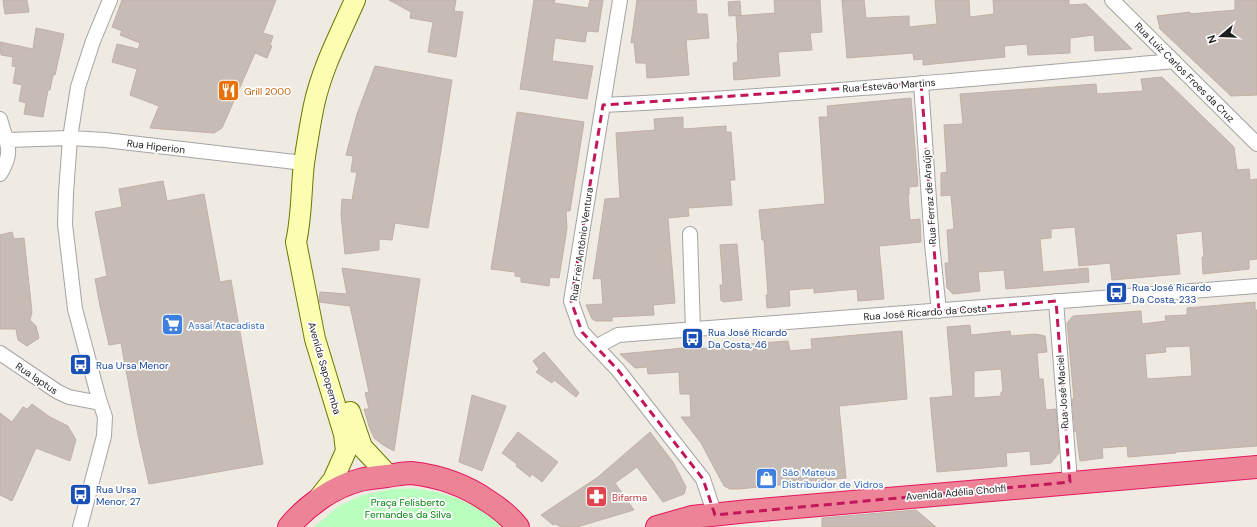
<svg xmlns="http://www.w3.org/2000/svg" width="1257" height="527" viewBox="0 0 1257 527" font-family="'DM Sans',sans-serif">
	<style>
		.park { fill: #bafebf }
		.building { fill: #c7bcb5; stroke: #c2b0a3; fill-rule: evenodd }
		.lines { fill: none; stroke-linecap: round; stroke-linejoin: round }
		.street-casing { stroke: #a4a4a4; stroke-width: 16 }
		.secondary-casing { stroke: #6b7800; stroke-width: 22 }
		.highway-casing { stroke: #e6165e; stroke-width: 24 }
		.street { stroke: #fff; stroke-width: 14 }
		.secondary { stroke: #fbfeb0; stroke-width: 20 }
		.highway { stroke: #ed8397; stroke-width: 22 }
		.marked { fill: none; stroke: #c2185b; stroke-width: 3; stroke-dasharray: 8 5; stroke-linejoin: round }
		.labels { text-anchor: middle; stroke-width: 3.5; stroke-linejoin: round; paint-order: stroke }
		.street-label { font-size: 10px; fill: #1d1d1d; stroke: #fff }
		.food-label { font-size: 10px; fill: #c56008; stroke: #fff; text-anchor: start }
		.transit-label { font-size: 10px; fill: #164399; stroke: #fff; text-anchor: start }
		.shop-label { font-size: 10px; fill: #366cbe; stroke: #fff; text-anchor: start }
		.health-label { font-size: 10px; fill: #be3a42; stroke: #fff; text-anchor: start }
		.park-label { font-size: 10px; fill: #03830d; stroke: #fff }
	</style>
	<rect width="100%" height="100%" fill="#efebe2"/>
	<path class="park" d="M392,489C401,489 411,488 420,489C449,493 482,505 502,527H314L339,506L363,495Z"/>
	<path class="building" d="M3,0H27L29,12L5,14Z
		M122,0H276L263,33L273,36L270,45L272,46L267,58L255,53L222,128L214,133L150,128L159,106L130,95L137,69L112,62L117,44L138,49L140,43L120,35L122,31L112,27Z
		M389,0H456L454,11L463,12L456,57L428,52L433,22L410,18L411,12Z
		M534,0H555L554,3L588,8L590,0H603L598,32L587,31L585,42L555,38L552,61L593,66L587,99L520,89Z
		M637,0H696L697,14H707L709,38L686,40L689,75L647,78L646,63H636L634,42L631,43Z
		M774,0H820L822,32L810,33L812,50L778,52L780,76L734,80L733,63L738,62L737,43H738L736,16L775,13Z
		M842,0H864L866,18L909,16V27L937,24L935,0H969L970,17L994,14L993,0H1069V5L1086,4L1132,49L1095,51L1094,35L1070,38V53L1028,55L1027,44L1004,46L1005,57L923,65V59L914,60L913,53L847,58Z
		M1235,0H1257V95L1231,96L1160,29L1157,16L1190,12V14L1235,10Z
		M740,1L741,15L729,16L728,2Z
		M36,28L64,34L55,75H53L50,90H48L43,117L24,114L26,103L19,101L22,85L13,83L16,67L12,66L13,57L1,55L0,45V42L33,49Z
		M375,66L452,80L438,169L428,228L395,223L392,240L379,239V250L345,254L341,215L342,199L352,200L357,172H351L353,156L346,155L357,114Z
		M1162,77L1234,147L1237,170L1249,169L1250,180L1257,179V259L1249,260V269L1203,274L1202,257H1204L1202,231L1176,234L1180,274L1112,280L1110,263L1079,266L1075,227L1051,229V238L1040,239L1043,272L1088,268L1089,282L1006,289L1004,270L978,272L980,291L953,294L947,288L945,263H949L947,230L954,229L951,195L941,196V173L947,172L944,125L963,124L960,94L1096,84L1097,94L1143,91L1141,79Z
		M911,98L918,186L909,187V195H908L910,220L920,219L921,242L879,246L884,299L858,301L857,289L814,293V288L789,290L790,306L767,308L766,295H768L764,240H762L759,210L825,204L819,117H828L827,106Z
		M517,112L584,122L570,211H566L567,228L559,278L550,277L549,286L521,282V277L515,276V272L491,269Z
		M683,117V129L726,126V132H731L735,180H730L732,205L688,208L689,216L668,218L675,303L653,305L654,315L612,317V321H596L592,319L586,305L603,304L601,278L593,279L605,199L620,198L616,133L655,130L654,119Z
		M163,181L167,201L204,194L220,282L231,280L263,464L149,484L138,435L121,343L109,345L100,306L95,279L107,276L95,212L122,207L119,189Z
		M12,232L14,239L24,238L32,312L30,320L36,326L39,338L27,346L18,340L16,329H0V235Z
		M737,244L742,300L723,302V301H721L720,285H723L720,245Z
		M342,268L420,279L394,451L383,445L374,438L369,426L364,409H369L365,393L369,392L350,306L319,302L320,292L347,294Z
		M1255,302V310H1257V446L1176,452V453L1128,457L1127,446L1102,448L1103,458L1080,461L1076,430L1075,432L1072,399H1074L1067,323L1073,316L1141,311L1142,324L1166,321L1165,316L1187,315V308ZM1190,346L1192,376L1147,379L1145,354L1166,352L1165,347Z
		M970,325L971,335L1010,331L1011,336L1035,334L1045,336L1047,352L1037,353L1039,379H1043L1046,410L1056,409L1059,453L1051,463L1031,465L1030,451L1006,453L1007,466L937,472L930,398L953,396L947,327ZM1001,369L1003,392H1001V396L974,398V371Z
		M902,331L907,399L839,406L846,478L739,489H730L724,486L701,443L681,417H691L690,394H680L679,372L648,374L647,367L635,368L620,354L684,348V350L721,347V346L788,341L790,351L812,349L811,339Z
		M544,352L579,393L576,397L554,380L552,383L536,372L539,369L533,361Z
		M472,395L506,406L482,471L459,462Z
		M32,404L50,417L68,426L76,440L70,461L36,448L12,501L0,495V413L12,422L23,407L27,409Z
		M518,432L558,462L542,482L532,474L530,477L516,466L517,464L502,453Z
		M650,432L673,462L686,487L684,494L663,502L637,467L615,483L634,510L577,527H562L555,524L553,525L541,515L598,477Z
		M916,510L936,527H822V518Z"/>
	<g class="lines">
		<defs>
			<path id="street" d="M620,0L571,301L582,332L618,370L703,479L715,515
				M1112,0L1257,144
				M921,83L932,244L939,311
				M603,105C793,96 984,78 1174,61
				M0,119C6,143 15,150 0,174
				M7,140L70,138L105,140L304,163
				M690,234L693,330
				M1056,301L1070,482
				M596,347L618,335L1257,286
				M0,353L58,392L69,397L100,403
				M80,527L104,436L105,417L99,399L75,309L65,224L66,193L70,138L78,87L93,41L110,0"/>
			<path id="secondary" d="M350,412L362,447L389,476
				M318,499L333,480L346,451L344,434L315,339L296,242C302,216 301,189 304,163C307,144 310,124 314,105C322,68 340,34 355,0"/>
			<path id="highway" d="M289,527C306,506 333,487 360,480C368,478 378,477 387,476C395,475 403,473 411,473C439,476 465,485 488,501C499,508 510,517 518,527
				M657,527L692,517L749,511L1257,467"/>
		</defs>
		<use href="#street" class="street-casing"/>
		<use href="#secondary" class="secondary-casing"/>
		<use href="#highway" class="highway-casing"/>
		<use href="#street" class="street"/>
		<use href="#secondary" class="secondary"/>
		<use href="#highway" class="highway"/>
	</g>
	<path class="marked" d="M921,83L939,311L1056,301L1070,482L715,515L703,479L618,370L582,332L571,301L603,105Z"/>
	<defs>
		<symbol id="restaurant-square" viewBox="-11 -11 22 22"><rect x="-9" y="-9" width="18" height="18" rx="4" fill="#e8710a" stroke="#fff"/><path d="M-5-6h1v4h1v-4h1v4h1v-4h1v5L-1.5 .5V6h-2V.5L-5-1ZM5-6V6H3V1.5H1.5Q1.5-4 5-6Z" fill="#fff"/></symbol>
		<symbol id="bus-square" viewBox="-11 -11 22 22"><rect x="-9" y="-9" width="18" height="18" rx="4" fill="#1a4fb4" stroke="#fff"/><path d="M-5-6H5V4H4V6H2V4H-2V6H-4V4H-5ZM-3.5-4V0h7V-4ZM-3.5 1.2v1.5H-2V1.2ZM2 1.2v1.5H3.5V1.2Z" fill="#fff"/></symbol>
		<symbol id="supermarket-square" viewBox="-11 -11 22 22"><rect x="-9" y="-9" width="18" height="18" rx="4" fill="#3f7fe0" stroke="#fff"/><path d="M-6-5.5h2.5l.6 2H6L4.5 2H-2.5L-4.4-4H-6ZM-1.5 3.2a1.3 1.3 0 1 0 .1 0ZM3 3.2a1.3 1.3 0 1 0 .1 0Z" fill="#fff"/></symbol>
		<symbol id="shop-square" viewBox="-11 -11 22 22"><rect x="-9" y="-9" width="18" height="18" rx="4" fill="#3f7fe0" stroke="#fff"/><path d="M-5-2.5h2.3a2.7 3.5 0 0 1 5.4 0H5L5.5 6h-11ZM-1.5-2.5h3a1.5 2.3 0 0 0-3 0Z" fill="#fff"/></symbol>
		<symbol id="pharmacy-square" viewBox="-11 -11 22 22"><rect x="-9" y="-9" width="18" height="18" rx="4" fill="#e0444e" stroke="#fff"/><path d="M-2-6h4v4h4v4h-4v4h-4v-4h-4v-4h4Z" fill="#fff"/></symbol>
	</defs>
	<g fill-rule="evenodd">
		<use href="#restaurant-square" x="216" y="78" width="25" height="25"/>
		<use href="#bus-square" x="1104" y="280" width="25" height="25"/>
		<use href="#supermarket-square" x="160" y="312" width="25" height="25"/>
		<use href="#bus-square" x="680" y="326" width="25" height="25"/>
		<use href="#bus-square" x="68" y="352" width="25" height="25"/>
		<use href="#shop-square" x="754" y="466" width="25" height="25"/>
		<use href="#bus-square" x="68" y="482" width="25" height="25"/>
		<use href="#pharmacy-square" x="584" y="484" width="25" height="25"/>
	</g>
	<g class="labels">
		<g class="street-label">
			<text transform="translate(1185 72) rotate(45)" y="4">Rua Luiz Carlos Froes da Cruz</text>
			<text transform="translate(889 85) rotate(-4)" y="4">Rua Estevão Martins</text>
			<text transform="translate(156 146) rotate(7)" y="4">Rua Hiperion</text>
			<text transform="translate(929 197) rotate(-94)" y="4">Rua Ferraz de Araújo</text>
			<text transform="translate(581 244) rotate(-82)" y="4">Rua Frei Antônio Ventura</text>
			<text transform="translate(925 312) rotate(-4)" y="4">Rua José Ricardo da Costa</text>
			<text transform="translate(325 368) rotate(74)" y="4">Avenida Sapopemba</text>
			<text transform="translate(37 378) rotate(34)" y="4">Rua Iaptus</text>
			<text transform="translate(1062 392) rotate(-94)" y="4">Rua José Maciel</text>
			<text transform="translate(956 492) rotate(-5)" y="4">Avenida Adélia Chohfi</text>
		</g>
		<g class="food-label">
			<text x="244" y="95">Grill 2000</text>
		</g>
		<g class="transit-label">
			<text x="1132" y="291">Rua José Ricardo<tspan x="1132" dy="12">Da Costa, 233</tspan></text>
			<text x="708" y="336">Rua José Ricardo<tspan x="708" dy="12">Da Costa, 46</tspan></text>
			<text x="96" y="369">Rua Ursa Menor</text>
			<text x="96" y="493">Rua Ursa<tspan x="96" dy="12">Menor, 27</tspan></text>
		</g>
		<g class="shop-label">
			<text x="188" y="329">Assaí Atacadista</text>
			<text x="782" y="476">São Mateus<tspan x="782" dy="12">Distribuidor de Vidros</tspan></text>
		</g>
		<g class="health-label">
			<text x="612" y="501">Bifarma</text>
		</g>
		<g class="park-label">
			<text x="408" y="506">Praça Felisberto<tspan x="408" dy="12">Fernandes da Silva</tspan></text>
		</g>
	</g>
	<g transform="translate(1221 36) rotate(251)" stroke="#ffffff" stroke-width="3" paint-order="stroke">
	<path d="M0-3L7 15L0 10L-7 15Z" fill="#1d1d1d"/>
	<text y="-6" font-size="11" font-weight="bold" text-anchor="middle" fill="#1d1d1d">N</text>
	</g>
</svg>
